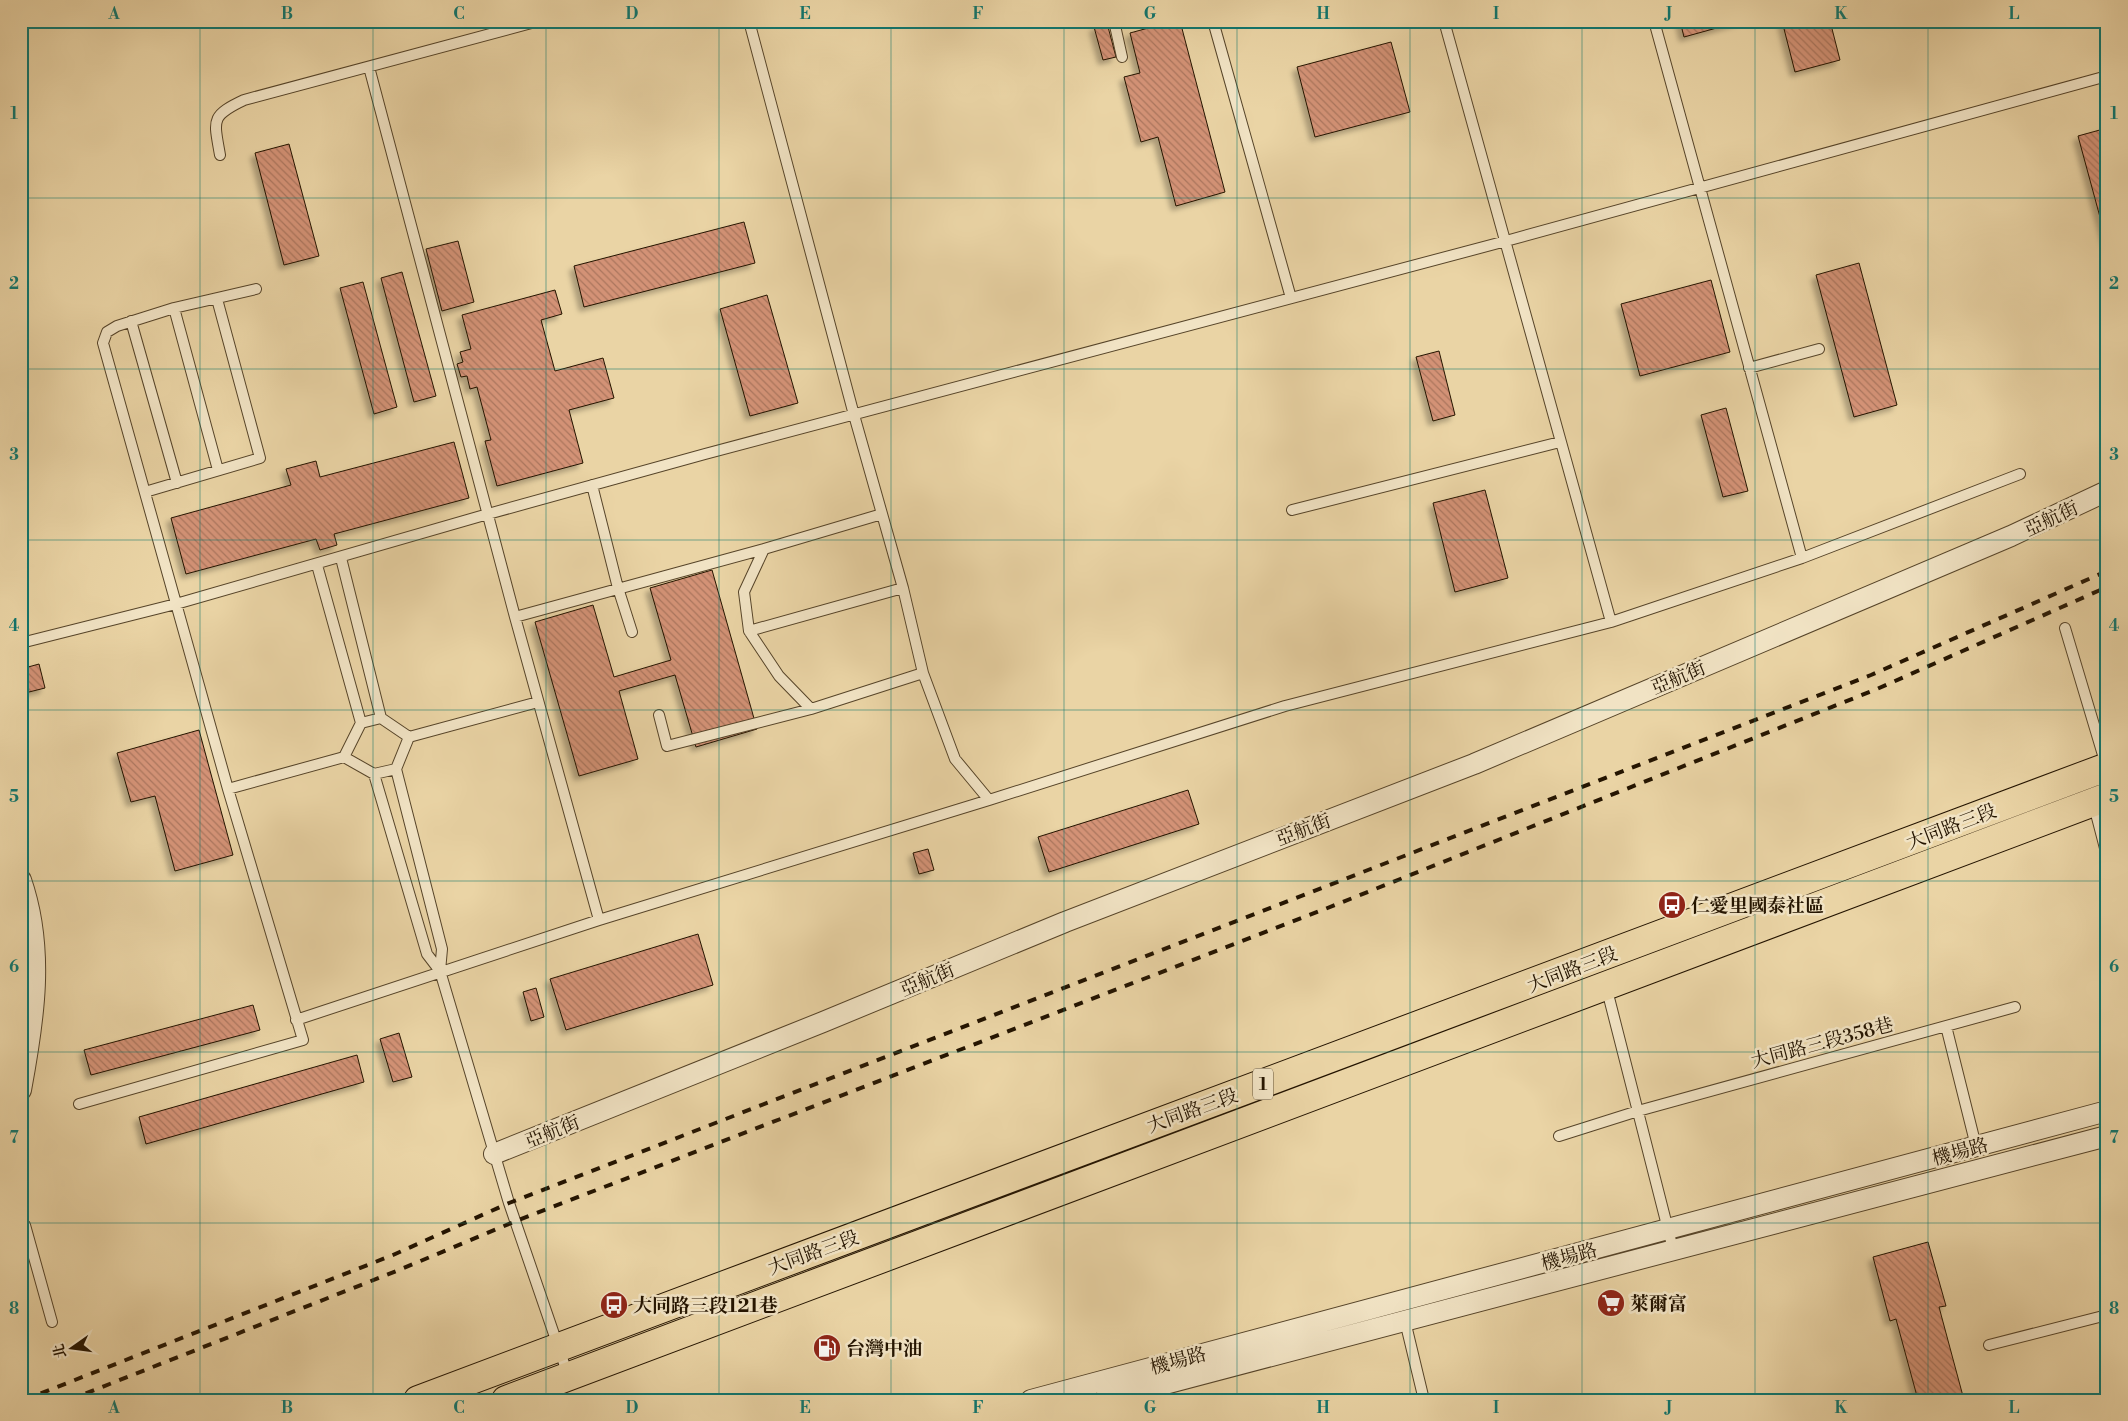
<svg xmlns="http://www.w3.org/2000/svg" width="2128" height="1421" viewBox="0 0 2128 1421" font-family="'Libre Bodoni','Noto Serif TC',serif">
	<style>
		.building { fill: url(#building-back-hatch); stroke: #241400; filter: url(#shadow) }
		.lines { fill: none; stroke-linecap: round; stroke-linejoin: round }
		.service-casing { stroke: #564429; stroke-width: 12 }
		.minor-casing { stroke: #564429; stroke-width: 22 }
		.primary-casing { stroke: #241400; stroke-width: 30 }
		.service { stroke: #f1e3c4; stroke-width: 10 }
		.minor { stroke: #f1e3c4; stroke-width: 20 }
		.primary { stroke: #ead4a5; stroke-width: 28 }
		.rail { stroke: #241400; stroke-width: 4; stroke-dasharray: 9 9; stroke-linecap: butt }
		.grid { fill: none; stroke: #0f766e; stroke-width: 1; stroke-opacity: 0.55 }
		.labels { text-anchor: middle; stroke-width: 5; stroke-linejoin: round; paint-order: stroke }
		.shield { fill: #f1e3c4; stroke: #62523b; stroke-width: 1 }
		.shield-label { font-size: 18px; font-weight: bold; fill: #241400 }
		.street-label { font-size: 19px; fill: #241400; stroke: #f1e3c4 }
		.poi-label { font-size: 19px; font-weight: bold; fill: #241400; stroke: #f1e3c4; text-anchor: start }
		.neatline { fill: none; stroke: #0f766e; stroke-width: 2 }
		.grid-label { font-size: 16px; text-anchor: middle; font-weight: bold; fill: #0f766e }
	</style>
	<defs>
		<pattern id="building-back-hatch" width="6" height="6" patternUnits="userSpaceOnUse" patternTransform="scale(1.25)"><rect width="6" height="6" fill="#d39276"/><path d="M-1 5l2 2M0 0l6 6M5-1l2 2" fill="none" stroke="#ab765e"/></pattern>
		<filter id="shadow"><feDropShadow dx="-4.5" dy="4.5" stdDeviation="2.5" flood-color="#0004"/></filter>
	</defs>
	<rect width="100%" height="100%" fill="#ead4a5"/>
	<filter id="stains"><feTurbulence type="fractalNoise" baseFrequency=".004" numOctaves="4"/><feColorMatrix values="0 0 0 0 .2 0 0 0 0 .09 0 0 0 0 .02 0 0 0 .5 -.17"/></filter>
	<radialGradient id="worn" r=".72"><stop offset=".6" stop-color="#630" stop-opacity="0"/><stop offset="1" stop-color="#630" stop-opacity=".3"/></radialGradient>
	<path class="building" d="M1174,21H1180L1225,192L1176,206L1158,137L1141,142L1124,77L1140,73L1130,33Z
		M1680,21H1742L1684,37Z
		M1782,21H1830L1840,60L1795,72Z
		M1107,23L1116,57L1103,60L1094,27Z
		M1391,42L1410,112L1315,137L1297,67Z
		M2107,128V243L2078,136Z
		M289,144L319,256L284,265L255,153Z
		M744,222L755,263L584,307L574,266Z
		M458,241L474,302L442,311L426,249Z
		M1859,263L1897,405L1854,417L1816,275Z
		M402,272L436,396L414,402L381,278Z
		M1711,280L1730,352L1640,376L1621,304Z
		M363,282L397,407L374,414L340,288Z
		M555,290L562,314L541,320L555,371L603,358L614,398L569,410L583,463L497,486L485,441L491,440L477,387L470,389L467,376L461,377L457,364L463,362L460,352L471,349L462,315Z
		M767,295L798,403L750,416L720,309Z
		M1439,351L1455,415L1433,421L1416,357Z
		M1726,408L1748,491L1723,497L1701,415Z
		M454,442L469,498L334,534L337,545L320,550L316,539L186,574L171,518L291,485L286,469L316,461L320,477Z
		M1485,490L1508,578L1455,592L1433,503Z
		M712,570L757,729L696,747L675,675L619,691L638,759L579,776L535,622L593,605L614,677L671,660L650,588Z
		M39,664L45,688L21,694V669Z
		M199,730L233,855L175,871L155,796L131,802L117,753Z
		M1188,790L1199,824L1049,872L1038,837Z
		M928,849L934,870L919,874L913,853Z
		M698,934L713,985L566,1030L550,979Z
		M536,988L544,1017L531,1021L523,992Z
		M253,1005L260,1030L91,1075L84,1050Z
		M399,1033L412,1077L393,1082L380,1039Z
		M357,1055L364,1082L146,1144L139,1117Z
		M1928,1242L1946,1306L1939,1307L1964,1400H1918L1896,1319L1890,1321L1873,1257Z"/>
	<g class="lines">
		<defs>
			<path id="service" d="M749,21L854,415L903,588L923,673L955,759L989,800
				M1114,21L1122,57
				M1213,21L1291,298
				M1444,21L1611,622
				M1654,21L1802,558
				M369,67L515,617L599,920
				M220,155C214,120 210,116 244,100L539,21
				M174,308L218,470
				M131,321L177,483
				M1749,368L1819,349
				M592,485L618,588L632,632
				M145,492L260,458L217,299
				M1292,510L1560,442
				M882,514L764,549L744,592L749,631L779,676L811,709L923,673
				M341,558L381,718L409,737L396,769L442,949L440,971
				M317,565L361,723L344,757L374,774L427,954L440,971L509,1203L568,1375
				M515,617L764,549
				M2065,628L2106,765
				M749,631L903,588
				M21,643L176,604L488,514L705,454L1506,241L2107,76
				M659,715L667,746L811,709
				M361,723L381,718
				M409,737L538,702
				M374,774L396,769
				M228,789L344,757
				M2093,802L2107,856
				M1606,986L1673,1249
				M296,1020L599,920L989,800L1285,706L1611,622L1802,558L2020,474
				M1946,1026L1976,1146
				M79,1104L303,1040L228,789L103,343L107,332L117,326L174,308L256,289
				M1559,1136L1638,1111L2015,1007
				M21,1223L25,1225L52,1322
				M1405,1321L1424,1400
				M1989,1345L2107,1315"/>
			<path id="minor" d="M21,880C45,949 34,1020 21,1090
				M494,1154L823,1022L1065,922L1474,764L2011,536L2107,491
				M1031,1400L2107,1111
				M1104,1400L2107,1136"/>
			<path id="primary" d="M418,1400L2107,767
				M506,1400L2107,797"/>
		</defs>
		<use href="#service" class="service-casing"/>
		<use href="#minor" class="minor-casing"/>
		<use href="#primary" class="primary-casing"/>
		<use href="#service" class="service"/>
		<use href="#minor" class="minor"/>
		<use href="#primary" class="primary"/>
		<path class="rail" d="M24,1400L393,1255L509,1203L1871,675L2107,571
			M69,1400L399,1270L516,1221L1325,909L1877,689L2107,587"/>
	</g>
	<path class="grid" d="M200,21V1400M373,21V1400M546,21V1400M719,21V1400M891,21V1400M1064,21V1400M1237,21V1400M1410,21V1400M1582,21V1400M1755,21V1400M1928,21V1400M21,198H2107M21,369H2107M21,540H2107M21,710H2107M21,881H2107M21,1052H2107M21,1223H2107"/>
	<defs>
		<symbol id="bus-disc" viewBox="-11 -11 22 22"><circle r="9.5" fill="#8f2418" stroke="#f1e3c4"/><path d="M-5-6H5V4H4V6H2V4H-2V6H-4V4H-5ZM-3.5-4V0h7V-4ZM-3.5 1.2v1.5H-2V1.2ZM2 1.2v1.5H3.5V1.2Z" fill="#fff"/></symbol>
		<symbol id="supermarket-disc" viewBox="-11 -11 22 22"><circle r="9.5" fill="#8f2418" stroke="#f1e3c4"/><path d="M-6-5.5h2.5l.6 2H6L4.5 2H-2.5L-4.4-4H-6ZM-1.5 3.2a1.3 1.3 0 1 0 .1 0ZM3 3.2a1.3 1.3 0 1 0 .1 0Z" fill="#fff"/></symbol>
		<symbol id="fuel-disc" viewBox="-11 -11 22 22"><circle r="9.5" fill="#8f2418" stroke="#f1e3c4"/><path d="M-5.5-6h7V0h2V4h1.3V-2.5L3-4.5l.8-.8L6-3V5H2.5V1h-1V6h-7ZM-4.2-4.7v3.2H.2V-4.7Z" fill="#fff"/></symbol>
	</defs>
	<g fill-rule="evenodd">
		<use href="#bus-disc" x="1656" y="889" width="32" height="32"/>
		<use href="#supermarket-disc" x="1595" y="1287" width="32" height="32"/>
		<use href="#bus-disc" x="598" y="1289" width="32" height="32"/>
		<use href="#fuel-disc" x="811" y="1332" width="32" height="32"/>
	</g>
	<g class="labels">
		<rect class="shield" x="1253" y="1068.5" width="20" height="31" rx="4"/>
		<g class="shield-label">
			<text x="1263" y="1090">1</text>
		</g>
		<g class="street-label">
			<text transform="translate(2051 518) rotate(-25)" y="7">亞航街</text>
			<text transform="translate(1678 677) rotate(-23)" y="7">亞航街</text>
			<text transform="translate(1951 826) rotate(-21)" y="7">大同路三段</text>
			<text transform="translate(1303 829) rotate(-21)" y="7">亞航街</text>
			<text transform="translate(1572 969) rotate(-21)" y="7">大同路三段</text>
			<text transform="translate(927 979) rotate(-23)" y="7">亞航街</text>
			<text transform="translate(1822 1042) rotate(-15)" y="7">大同路三段358巷</text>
			<text transform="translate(1192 1110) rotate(-20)" y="7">大同路三段</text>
			<text transform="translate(552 1131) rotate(-22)" y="7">亞航街</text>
			<text transform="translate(1960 1151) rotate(-15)" y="7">機場路</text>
			<text transform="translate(813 1252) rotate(-20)" y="7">大同路三段</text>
			<text transform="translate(1569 1256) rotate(-15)" y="7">機場路</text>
			<text transform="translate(1178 1360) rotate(-15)" y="7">機場路</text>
		</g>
		<g class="poi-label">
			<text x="1691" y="912">仁愛里國泰社區</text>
			<text x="1630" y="1310">萊爾富</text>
			<text x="633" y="1312">大同路三段121巷</text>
			<text x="846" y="1355">台灣中油</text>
		</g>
	</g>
	<rect width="2128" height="1421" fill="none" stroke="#ead4a5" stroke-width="55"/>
	<g transform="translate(72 1348) rotate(256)" stroke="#f1e3c4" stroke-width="4" paint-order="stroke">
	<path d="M0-4L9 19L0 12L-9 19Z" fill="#241400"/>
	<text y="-8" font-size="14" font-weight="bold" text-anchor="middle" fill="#241400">北</text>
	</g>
	<rect x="28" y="28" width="2072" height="1366" class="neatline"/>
	<g class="grid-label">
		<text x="114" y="19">A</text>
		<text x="287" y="19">B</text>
		<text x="459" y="19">C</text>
		<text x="632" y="19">D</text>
		<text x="805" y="19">E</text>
		<text x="978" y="19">F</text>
		<text x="1150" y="19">G</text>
		<text x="1323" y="19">H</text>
		<text x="1496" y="19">I</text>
		<text x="1669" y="19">J</text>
		<text x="1841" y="19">K</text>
		<text x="2014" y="19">L</text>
		<text x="14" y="119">1</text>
		<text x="2114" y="119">1</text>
		<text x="14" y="289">2</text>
		<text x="2114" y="289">2</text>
		<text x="14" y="460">3</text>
		<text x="2114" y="460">3</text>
		<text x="14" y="631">4</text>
		<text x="2114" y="631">4</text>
		<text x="14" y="802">5</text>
		<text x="2114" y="802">5</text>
		<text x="14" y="972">6</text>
		<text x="2114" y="972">6</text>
		<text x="14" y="1143">7</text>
		<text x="2114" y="1143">7</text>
		<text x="14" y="1314">8</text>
		<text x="2114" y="1314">8</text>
		<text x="114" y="1413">A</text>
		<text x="287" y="1413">B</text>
		<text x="459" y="1413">C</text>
		<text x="632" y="1413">D</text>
		<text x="805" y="1413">E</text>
		<text x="978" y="1413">F</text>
		<text x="1150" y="1413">G</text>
		<text x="1323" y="1413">H</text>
		<text x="1496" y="1413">I</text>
		<text x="1669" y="1413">J</text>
		<text x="1841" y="1413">K</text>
		<text x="2014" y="1413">L</text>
	</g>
	<rect width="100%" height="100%" filter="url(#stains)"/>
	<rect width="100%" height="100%" fill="url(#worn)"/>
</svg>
